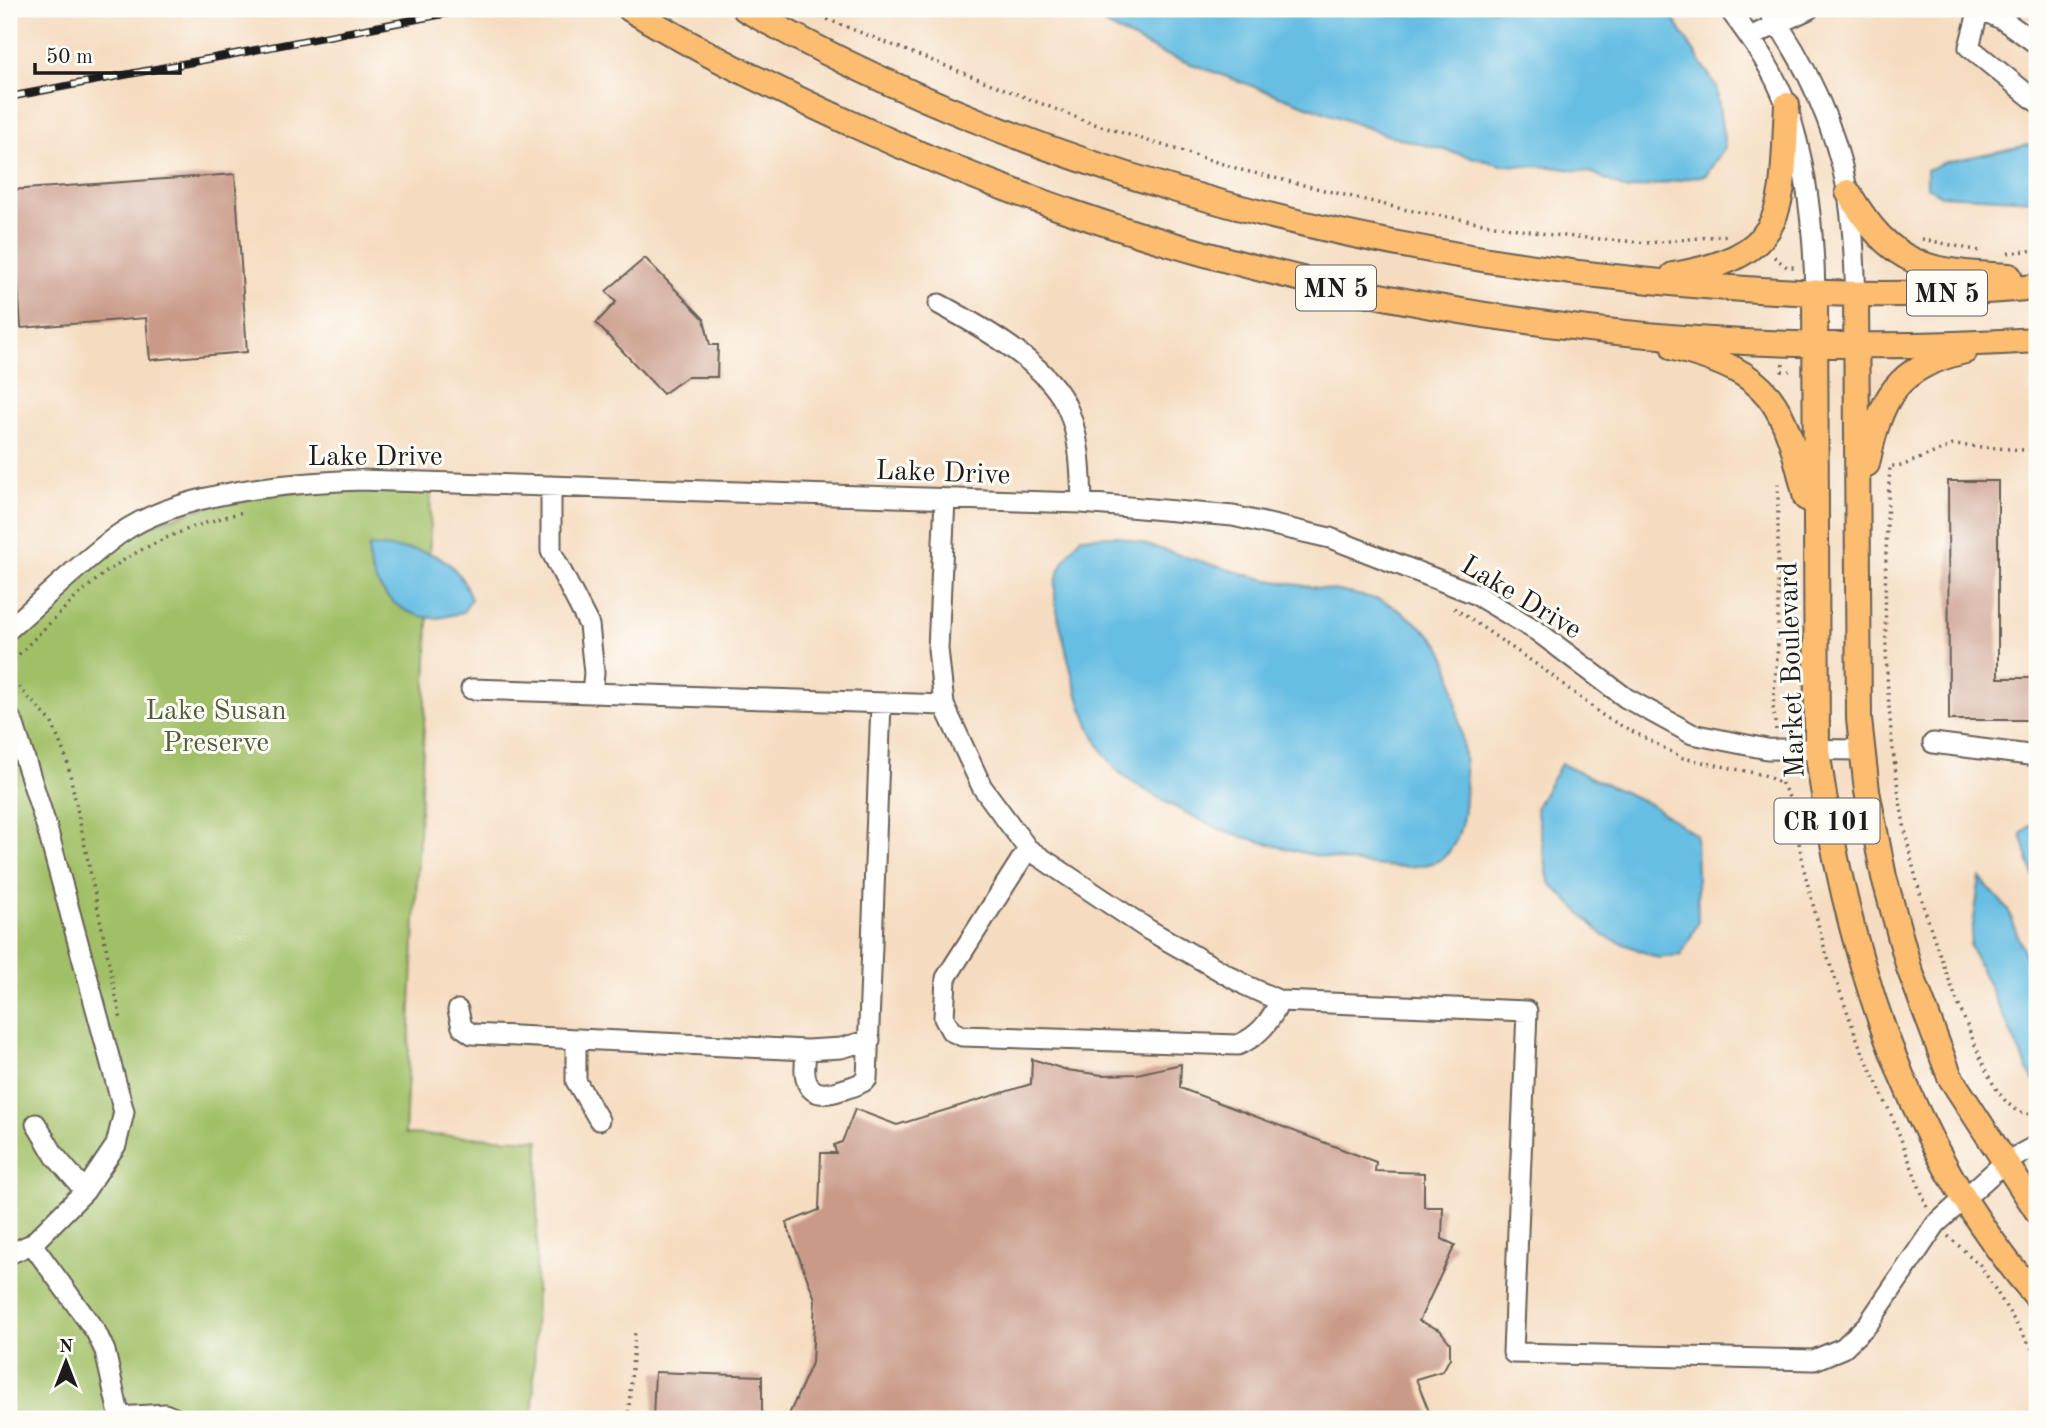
<svg xmlns="http://www.w3.org/2000/svg" width="2046" height="1428" viewBox="0 0 2046 1428" font-family="'Old Standard TT',serif">
	<style>
		.green { fill: #a1bf66; stroke: #5e6e41; stroke-width: 2 }
		.water { fill: #66bee3; stroke: #416d80; stroke-width: 2 }
		.building { fill: #c99a88 }
		.lines { fill: none; stroke-linecap: round; stroke-linejoin: round }
		.minor-casing { stroke: #685f55; stroke-width: 23 }
		.major-casing { stroke: #685f55; stroke-width: 28 }
		.path { stroke: #685f55; stroke-width: 3.5; stroke-dasharray: 2 5; stroke-linecap: butt }
		.minor { stroke: #fff; stroke-width: 19 }
		.major { stroke: #fcbd6f; stroke-width: 24 }
		.rail-casing { stroke: #1c1c1c; stroke-width: 8 }
		.rail { stroke: #fdfcf7; stroke-width: 5; stroke-dasharray: 16; stroke-linecap: butt }
		.labels { text-anchor: middle; stroke-width: 6; stroke-linejoin: round; paint-order: stroke }
		.shield { fill: #fdfcf7; stroke: #605f5e; stroke-width: 2 }
		.shield-label { font-size: 26px; font-weight: bold; fill: #1c1c1c }
		.street-label { font-size: 28px; fill: #1c1c1c; stroke: #fdfcf7 }
		.park-label { font-size: 28px; fill: #515d3a; stroke: #fdfcf7 }
	</style>
	<rect width="100%" height="100%" fill="#fdfcf7"/>
	<filter id="ink" filterUnits="userSpaceOnUse"><feTurbulence type="fractalNoise" baseFrequency=".0143" numOctaves="2"/><feDisplacementMap in="SourceGraphic" scale="14" xChannelSelector="R" yChannelSelector="G"/><feConvolveMatrix kernelMatrix="1 2 1 2 8 2 1 2 1" color-interpolation-filters="sRGB"/></filter>
	<filter id="wash" filterUnits="userSpaceOnUse"><feTurbulence type="fractalNoise" baseFrequency=".00686" numOctaves="4" result="noise"/><feDisplacementMap in="SourceGraphic" scale="28" xChannelSelector="R" yChannelSelector="G"/><feGaussianBlur stdDeviation="1.57" result="paint"/><feColorMatrix in="noise" values="0 0 0 0 0 0 0 0 0 0 0 0 0 0 0 0 0 1.4 0 .05"/><feComposite in="paint" operator="in"/></filter>
	<g filter="url(#wash)">
		<rect width="100%" height="100%" fill="#f5dbbf"/>
		<path class="green" d="M431,482L427,663L405,1134L539,1140L533,1419H9V629L120,534L280,484Z"/>
		<path class="water" d="M1095,9H1662L1674,20L1716,86L1725,147L1706,175L1627,190L1593,173L1553,167L1502,165L1390,136L1161,53L1104,24Z
			M2037,143V200L1941,195L1927,187V170L1942,163Z
			M1117,536C1166,550 1215,567 1264,579C1302,587 1343,589 1379,600C1395,605 1431,632 1440,646C1454,668 1455,701 1460,726C1466,760 1473,829 1445,856C1414,886 1262,844 1223,830C1200,821 1132,786 1116,769C1086,734 1075,689 1065,645C1053,594 1045,582 1081,537Z
			M369,546C418,551 452,545 471,599L463,612C454,614 444,618 436,618C398,618 365,583 369,546Z
			M1561,764L1648,803L1696,835L1698,923L1681,955L1658,958L1604,936L1549,882L1536,807Z
			M2033,823L2037,824V889L2021,834Z
			M1980,878L2008,909L2037,988V1081L2034,1082L1970,946Z"/>
		<g id="blocks">
			<path class="building" d="M235,174L247,352L150,360L146,318L21,328L11,190Z
				M645,258L704,319L710,345H718L717,377H687L663,394L596,323L616,302L606,291Z
				M1948,481H1998V678H2037V720H1949Z
				M1032,1059L1067,1070L1102,1075L1137,1074L1181,1064L1180,1088L1376,1162L1375,1171L1424,1173V1207H1443L1442,1239L1455,1245L1419,1321L1440,1330L1450,1343V1358L1443,1371L1416,1379L1432,1419H787L812,1363L815,1299L786,1223L819,1210L821,1153H836L834,1145L842,1142L855,1109L897,1125L1031,1084Z
				M655,1372L762,1376V1419H653Z"/>
		</g>
	</g>
	<g filter="url(#ink)">
		<use href="#blocks" fill-opacity="0" stroke="#685f55" stroke-width="2"/>
		<g class="lines">
			<defs>
				<path id="minor" d="M1729,9C1751,38 1775,72 1787,107C1807,165 1814,233 1815,294
					M1767,9C1805,60 1835,126 1847,189C1854,224 1854,261 1856,296
					M1979,9L1969,47L2037,102
					M1980,9L2003,20L2037,44
					M1750,37L1809,9
					M939,304C980,326 1043,361 1065,403C1080,433 1081,470 1082,503
					M551,486V551L589,625L594,673L592,693L944,705
					M945,499L938,649L944,705L982,787L1028,849L1149,930L1245,985L1280,1001L1527,1011L1513,1353L1814,1360L1843,1348L1868,1324L1936,1224L2004,1163L2037,1145
					M9,629C45,598 80,563 118,535C179,491 288,483 360,480L1082,503L1233,516L1330,538L1475,594L1537,631L1626,698L1692,734L1767,749L1863,750
					M471,689L592,693
					M9,716L14,725L47,828L124,1112L116,1145L85,1191L32,1244L9,1254
					M1933,743L2037,756
					M1028,849L946,978L944,1018L951,1031L962,1036L1238,1045C1259,1036 1270,1022 1280,1001
					M458,1010L462,1027L472,1034L807,1050L841,1048L870,1040
					M576,1039V1081L599,1120
					M807,1050C801,1079 806,1102 841,1090C851,1087 860,1085 867,1079L881,703
					M36,1124L55,1156L85,1191
					M32,1244L96,1332L105,1351L120,1419
					M120,1417L165,1414L177,1419"/>
				<path id="major" d="M630,9C701,53 776,89 852,124C1223,295 1630,366 2037,340
					M745,9C1018,164 1330,248 1641,280C1773,294 1905,300 2037,287
					M1848,192C1892,267 1926,272 2009,276
					M1673,275C1792,255 1781,209 1787,105
					M1815,294L1817,750C1845,945 1904,1147 2037,1297
					M1856,296L1859,719L1867,791L1884,877L1909,968L1950,1077L2037,1211
					M1674,348C1773,373 1784,403 1806,498
					M1867,464C1881,397 1895,368 1965,351"/>
			</defs>
			<use href="#minor" class="minor-casing"/>
			<use href="#major" class="major-casing"/>
			<path class="path" d="M801,9L1088,122L1242,170L1402,209L1552,235L1649,243L1730,235
				M1922,239L1980,251
				M2008,253L2037,250
				M1774,257L1787,267H1797
				M1783,364L1782,371H1790
				M2037,451L1953,445L1901,466H1890C1882,593 1882,724 1909,849C1923,913 1946,975 1971,1035C1983,1063 2001,1119 2037,1114
				M1454,608L1546,671L1605,717L1683,758L1764,775L1782,784
				M9,664C45,629 81,587 124,560C161,537 202,523 243,512
				M9,677L51,721L67,760L121,1020
				M1776,730L1773,707L1778,644V479
				M1780,769L1782,784L1791,801L1805,874L1825,950L1859,1044L1894,1121L1927,1207
				M1948,1236L1980,1265L2037,1357
				M628,1419L635,1331"/>
			<use href="#minor" class="minor"/>
			<use href="#major" class="major"/>
			<defs>
				<path id="rail" d="M9,97L470,9"/>
			</defs>
			<use href="#rail" class="rail-casing"/>
			<use href="#rail" class="rail"/>
		</g>
	</g>
	<g class="labels">
		<g class="shield">
			<rect x="1296" y="265.5" width="80" height="45" rx="5"/>
			<rect x="1907" y="270.5" width="80" height="45" rx="5"/>
			<rect x="1774.5" y="798.5" width="105" height="45" rx="5"/>
		</g>
		<g class="shield-label">
			<text x="1336" y="297">MN 5</text>
			<text x="1947" y="302">MN 5</text>
			<text x="1827" y="830">CR 101</text>
		</g>
		<g class="street-label">
			<text x="375" y="465">Lake Drive</text>
			<text transform="translate(943 471) rotate(2)" y="10">Lake Drive</text>
			<text transform="translate(1522 596) rotate(31)" y="10">Lake Drive</text>
			<text transform="translate(1790 670) rotate(-92)" y="10">Market Boulevard</text>
		</g>
		<g class="park-label">
			<text x="216" y="719">Lake Susan<tspan x="216" dy="32">Preserve</tspan></text>
		</g>
	</g>
	<rect width="2046" height="1428" fill="none" stroke="#fdfcf7" stroke-width="35"/>
	<g transform="translate(66 1362)" stroke="#fdfcf7" stroke-width="5" paint-order="stroke">
	<path d="M0-5L12 26L0 18L-12 26Z" fill="#1c1c1c"/>
	<text y="-10" font-size="19" font-weight="bold" text-anchor="middle" fill="#1c1c1c">N</text>
	</g>
	<path d="M35 63v10h145v-10" fill="none" stroke="#1c1c1c" stroke-width="3.5"/>
	<text x="46" y="63" font-size="21" fill="#1c1c1c" stroke="#fdfcf7" stroke-width="5" paint-order="stroke">50 m</text>
</svg>
